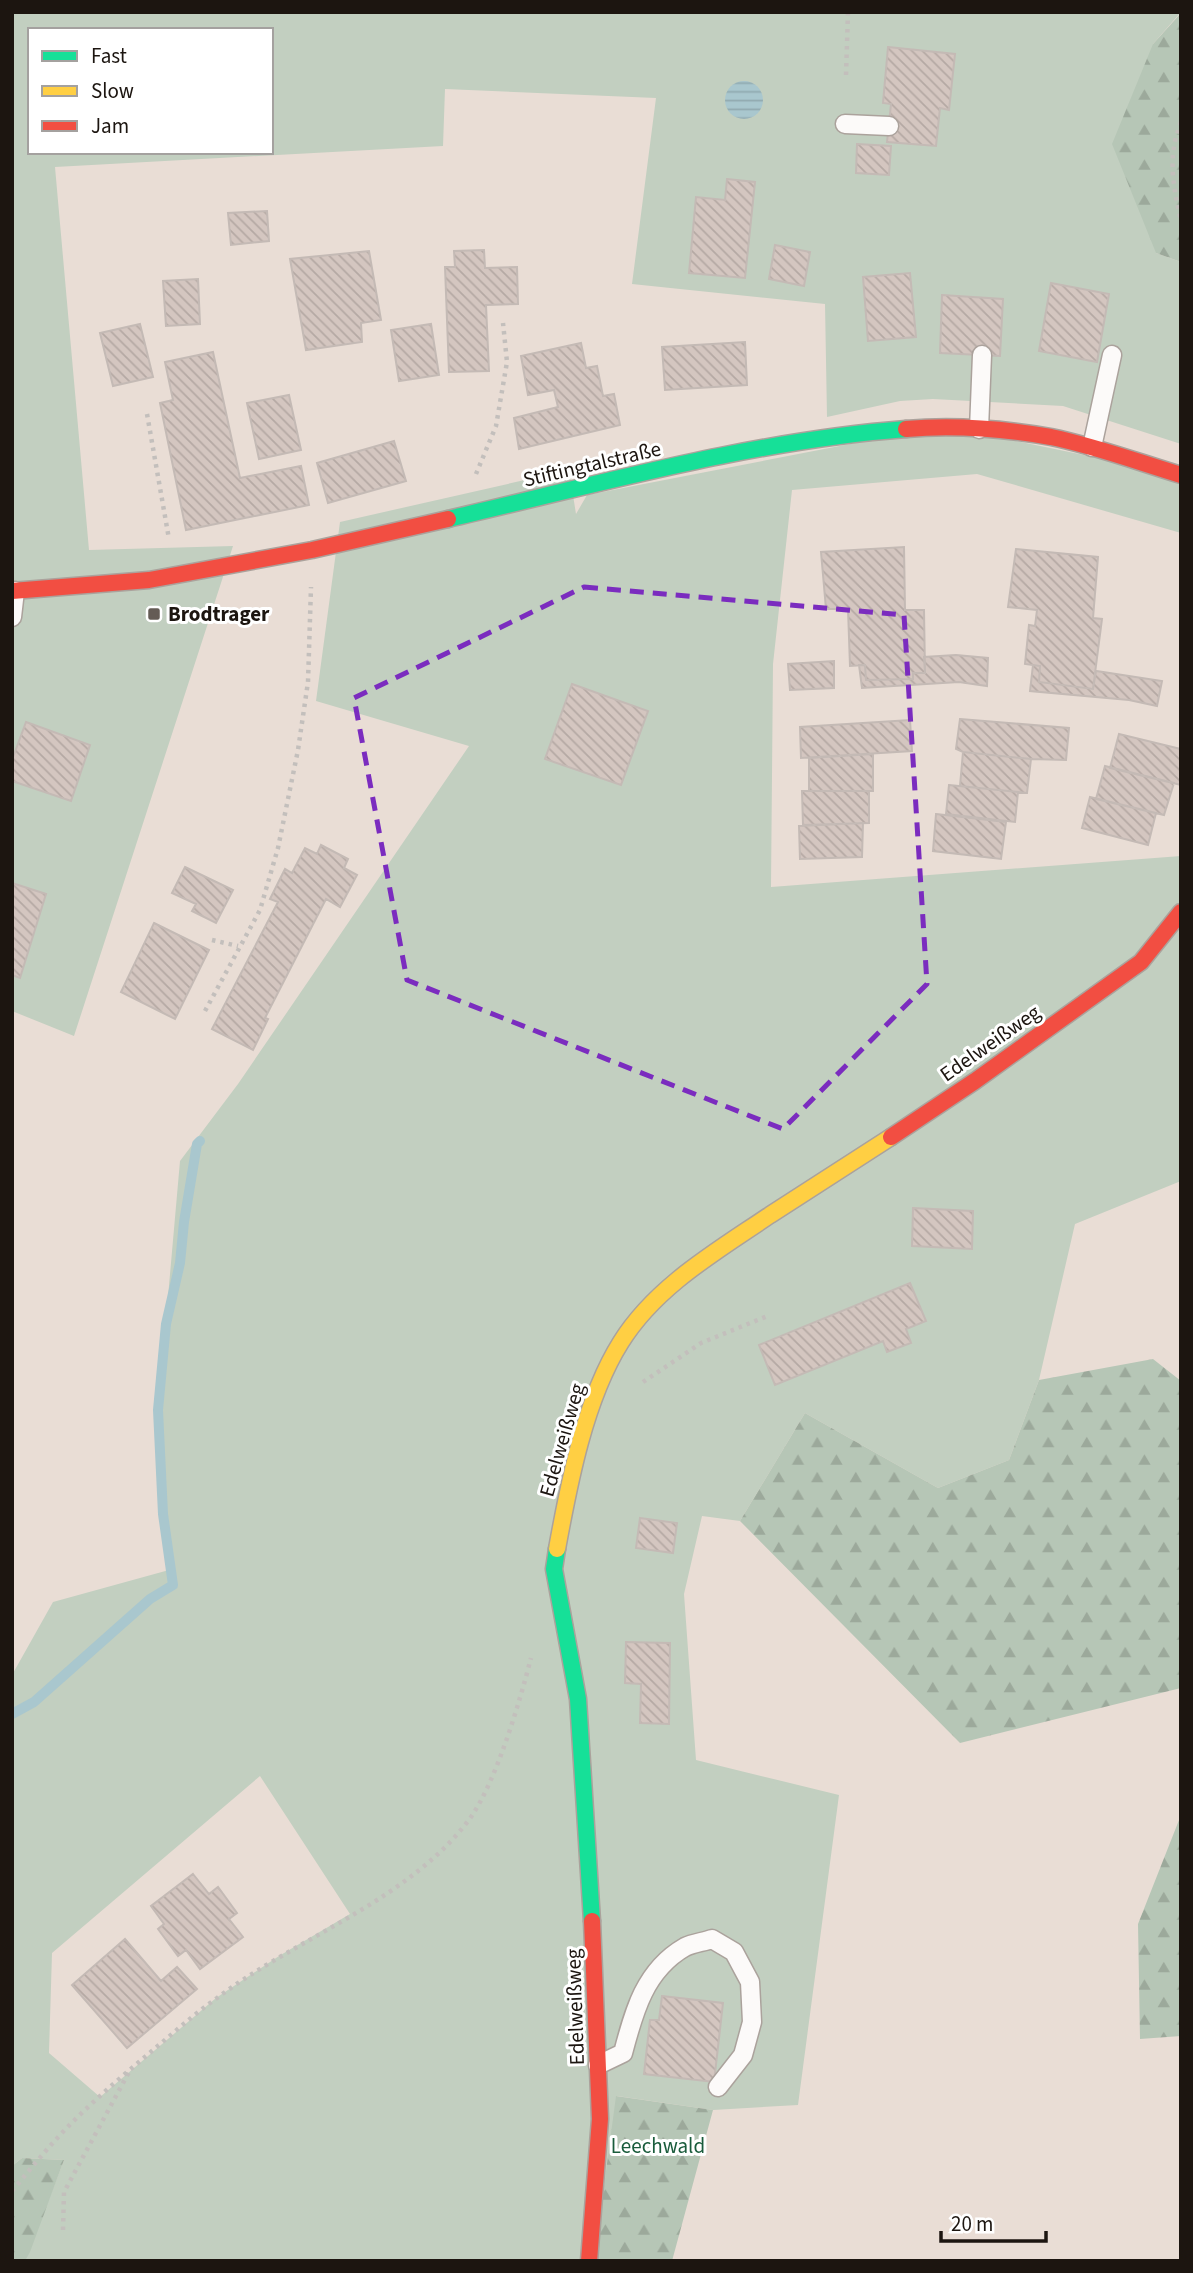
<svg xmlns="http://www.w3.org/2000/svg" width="1193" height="2273" viewBox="0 0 1193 2273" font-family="'Source Sans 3',sans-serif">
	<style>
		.green { fill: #c2cfc0; fill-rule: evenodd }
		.forest { fill: url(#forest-firs) }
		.water { fill: url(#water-rules) }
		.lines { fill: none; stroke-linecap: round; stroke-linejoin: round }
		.stream { stroke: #a9c7ce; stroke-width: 10 }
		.building { fill: url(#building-back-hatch); stroke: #c4bab5; stroke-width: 2 }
		.lane-casing { stroke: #aba29c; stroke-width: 21 }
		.fast-casing { stroke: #aba29c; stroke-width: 19 }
		.slow-casing { stroke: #aba29c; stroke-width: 19 }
		.jam-casing { stroke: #aba29c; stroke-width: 19 }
		.path { stroke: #c3bfbc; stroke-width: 4.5; stroke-dasharray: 3.5 5; stroke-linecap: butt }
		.lane { stroke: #fcfaf9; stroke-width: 18 }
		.fast { stroke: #16e098; stroke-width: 16 }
		.slow { stroke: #ffcf43; stroke-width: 16 }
		.jam { stroke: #f24e42; stroke-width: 16 }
		.marked { fill: none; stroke: #7b2cbf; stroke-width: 5; stroke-dasharray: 14 9; stroke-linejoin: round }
		.poi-dot { fill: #645b55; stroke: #fff; stroke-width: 2.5 }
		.labels { text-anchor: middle; stroke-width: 6; stroke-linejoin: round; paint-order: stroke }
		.street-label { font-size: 21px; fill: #1c1510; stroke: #fff }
		.poi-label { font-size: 21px; font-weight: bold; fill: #1c1510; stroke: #fff; text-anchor: start }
		.park-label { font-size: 21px; fill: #1a5c3c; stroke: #fff }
	</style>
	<defs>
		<pattern id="forest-firs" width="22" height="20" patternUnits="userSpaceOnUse" patternTransform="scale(1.75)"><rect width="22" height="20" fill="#b6c6b6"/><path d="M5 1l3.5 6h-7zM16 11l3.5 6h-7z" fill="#9ca99b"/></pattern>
		<pattern id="water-rules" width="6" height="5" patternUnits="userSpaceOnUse" patternTransform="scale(1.75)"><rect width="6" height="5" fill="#a9c7ce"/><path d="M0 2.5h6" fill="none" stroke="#91aab0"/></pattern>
		<pattern id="building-back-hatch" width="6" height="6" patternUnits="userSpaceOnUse" patternTransform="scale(1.75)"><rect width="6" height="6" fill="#d4c6c0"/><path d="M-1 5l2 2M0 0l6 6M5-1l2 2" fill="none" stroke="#b5a9a4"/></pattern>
	</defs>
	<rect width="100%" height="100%" fill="#e9ddd5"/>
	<path class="green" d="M12,12H1181L1153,44L1156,253L1181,262V444L1063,406L933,399L900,401L827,417L825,304L632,284L656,98L445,89L443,146L55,167L89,550L233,546L74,1036L12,1011ZM30,30H271V152H30Z
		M943,426L1181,475V533L977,474L792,490L773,664L771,887L1181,856V1181L1075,1224L1039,1380L1009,1460L938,1488L805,1413L740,1521L702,1516L684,1594L696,1760L839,1795L798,2105L713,2110L617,2096L594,2261H25L64,2160L22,2158L12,2166V1675L53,1602L169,1570L163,1514L158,1410L180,1161L238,1084L469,746L316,701L340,522L569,470L576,514L587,495ZM260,1776L350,1914L279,1956L216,1998L100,2097L49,2053L52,1953Z"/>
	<path class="forest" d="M1181,13V262L1156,253L1112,144L1153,44Z
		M1153,1359L1181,1381V1688L960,1743L740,1521L805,1413L938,1488L1009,1460L1039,1380Z
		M1181,1815V2036L1140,2039L1138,1924Z
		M616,2096L713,2110L672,2261H594Z
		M22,2158L64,2160L30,2252L25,2261H12V2166Z"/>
	<path class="water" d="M725 100a19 19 0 1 1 38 0a19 19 0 1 1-38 0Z"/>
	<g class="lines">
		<path class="stream" d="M12,1714L34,1702L150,1599L173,1585L163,1514L158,1410L166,1324L180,1263L184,1222L197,1144L200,1141"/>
	</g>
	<path class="building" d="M888,47L955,54L949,110L940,108L936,146L887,142L891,104L883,103Z
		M857,144L891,146L889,175L856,173Z
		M727,179L755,182L745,278L689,273L696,197L725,200Z
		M267,211L269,241L231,245L228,213Z
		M775,245L810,252L804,286L769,279Z
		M484,250L485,268L517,267L518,304L486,305L489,371L449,372L445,267H455L454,251Z
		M369,251L381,320L361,323L362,342L306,350L290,259Z
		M910,273L916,337L868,341L863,277Z
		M198,279L200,324L166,326L163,281Z
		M1051,283L1109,294L1097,362L1039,351Z
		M942,295L1003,299L1000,356L940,353Z
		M140,324L153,377L113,386L100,333Z
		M431,324L439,375L399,381L391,330Z
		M745,342L747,385L665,390L662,347Z
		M581,343L586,368L597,366L603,396L614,394L620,425L519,449L514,418L558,407L554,390L528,395L521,356Z
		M213,352L240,478L301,466L309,505L186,530L160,403L173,400L165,362Z
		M289,395L301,450L259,459L247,403Z
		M394,441L406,481L328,503L317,463Z
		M904,547L905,610H924L925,673H913V679L866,680L865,665L850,666L848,609H826L821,552Z
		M1016,549L1098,557L1093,618L1102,619L1093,689L1039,682L1040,666L1025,664L1029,625L1035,626L1037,610L1008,607Z
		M956,655L988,658L987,686L959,682L862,688L859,665H865L866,680L913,679V673H925L924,657Z
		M834,661V688L790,690L788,664Z
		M1033,665L1040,666L1039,682L1093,689L1096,671L1162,681L1157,706L1129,700L1030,691Z
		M572,684L648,711L621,785L545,759Z
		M960,719L1069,728L1066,760L1031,759L963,752L956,749Z
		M910,720L912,751L801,758L800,727Z
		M26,722L90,745L71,801L12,781V760Z
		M1119,734L1181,749V785L1110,768Z
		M963,752L1031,759L1027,793L960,786Z
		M873,754V791H809V758Z
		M1105,766L1174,783L1164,815L1096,799Z
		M949,785L1018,792L1015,822L946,814Z
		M802,791H869V823L803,825Z
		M1090,797L1156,813L1148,845L1082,828Z
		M936,814L1006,822L1001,859L933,851Z
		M863,823L862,857L800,859L799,826Z
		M321,845L348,859L344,868L357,875L340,907L326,899L265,1018L268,1019L253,1050L212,1029L278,902L270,899L285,869L292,873L305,848L317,854Z
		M185,867L233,890L216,923L192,911L196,904L172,893Z
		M12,883L46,894L20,978L12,975Z
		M154,923L209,950L175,1019L121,992Z
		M913,1208L973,1211L972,1249L912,1246Z
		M910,1283L926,1321L906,1329L911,1343L887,1352L883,1341L775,1385L759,1345Z
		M640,1518L677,1523L673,1553L636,1548Z
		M626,1642L670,1643L669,1724L640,1723L641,1684L625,1683Z
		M193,1874L209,1894L218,1887L237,1913L229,1919L243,1937L200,1969L186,1950L178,1956L158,1929L164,1924L151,1906Z
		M125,1939L161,1981L177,1967L197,1989L127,2048L72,1985Z
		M662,1996L723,2003L714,2082L644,2074L650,2020H659Z"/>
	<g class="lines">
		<defs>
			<path id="lane" d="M845,124L889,126
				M979,429L982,355
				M1092,447L1112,355
				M12,617L15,591
				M598,2065L623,2053C634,2011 645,1970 685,1947C693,1943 704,1942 712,1939L734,1952L750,1982L752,2022L743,2055L718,2087"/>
			<path id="fast" d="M448,519C599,484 751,441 906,429
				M557,1549L554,1569L578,1699L592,1921"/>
			<path id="slow" d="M557,1549C569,1483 585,1399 621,1342C656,1286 717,1251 770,1215C810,1189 851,1163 891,1137"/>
			<path id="jam" d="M906,429C953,425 1005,429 1051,437C1095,446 1138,462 1181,475
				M12,591L149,580L312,550L448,519
				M891,1137L975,1081L1141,962L1181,912
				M589,2261L600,2119L592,1921"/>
		</defs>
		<use href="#lane" class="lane-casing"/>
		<use href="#fast" class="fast-casing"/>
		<use href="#slow" class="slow-casing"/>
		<use href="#jam" class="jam-casing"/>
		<path class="path" d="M846,75L848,12
			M1181,122C1167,157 1173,185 1181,221
			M147,414L169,539
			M476,474L496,426L507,362L503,323
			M212,940L238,946
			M205,1011L260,910L278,848L298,750L308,682L311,587
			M643,1382L701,1343L770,1315
			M12,2191C28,2172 44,2152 61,2134C91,2102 126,2073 159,2045C178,2029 197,2012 217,1998C296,1938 412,1899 471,1817C497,1779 519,1704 531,1658
			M63,2230L64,2192L129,2072"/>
		<use href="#lane" class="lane"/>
		<use href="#fast" class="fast"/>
		<use href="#slow" class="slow"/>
		<use href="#jam" class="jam"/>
	</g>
	<path class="marked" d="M584,587L904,615L927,984L783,1129L407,980L354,698Z"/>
	<rect class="poi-dot" x="147" y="607" width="14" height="14" rx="3.5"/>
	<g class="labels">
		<g class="street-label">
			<text transform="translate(592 464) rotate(-13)" y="7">Stiftingtalstraße</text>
			<text transform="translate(990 1043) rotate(-35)" y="7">Edelweißweg</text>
			<text transform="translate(562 1440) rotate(-74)" y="7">Edelweißweg</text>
			<text transform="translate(575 2007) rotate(-92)" y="7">Edelweißweg</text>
		</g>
		<g class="poi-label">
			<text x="168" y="621">Brodtrager</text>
		</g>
		<g class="park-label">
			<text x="658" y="2153">Leechwald</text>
		</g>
	</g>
	<rect width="1193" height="2273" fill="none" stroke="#1c1510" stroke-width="28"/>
	<rect x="28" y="28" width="245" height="126" fill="#ffffff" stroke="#a4a19f" stroke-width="2"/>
	<rect x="42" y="51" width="35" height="10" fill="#16e098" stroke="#a4a19f" stroke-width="2"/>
	<text x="91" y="63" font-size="21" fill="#1c1510">Fast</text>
	<rect x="42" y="86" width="35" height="10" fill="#ffcf43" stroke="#a4a19f" stroke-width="2"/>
	<text x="91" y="98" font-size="21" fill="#1c1510">Slow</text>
	<rect x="42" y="121" width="35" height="10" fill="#f24e42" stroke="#a4a19f" stroke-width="2"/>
	<text x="91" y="133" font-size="21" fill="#1c1510">Jam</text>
	<path d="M941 2231v10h105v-10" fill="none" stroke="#1c1510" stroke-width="3.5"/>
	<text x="951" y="2231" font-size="21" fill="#1c1510" stroke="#ffffff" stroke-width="5" paint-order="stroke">20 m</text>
</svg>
